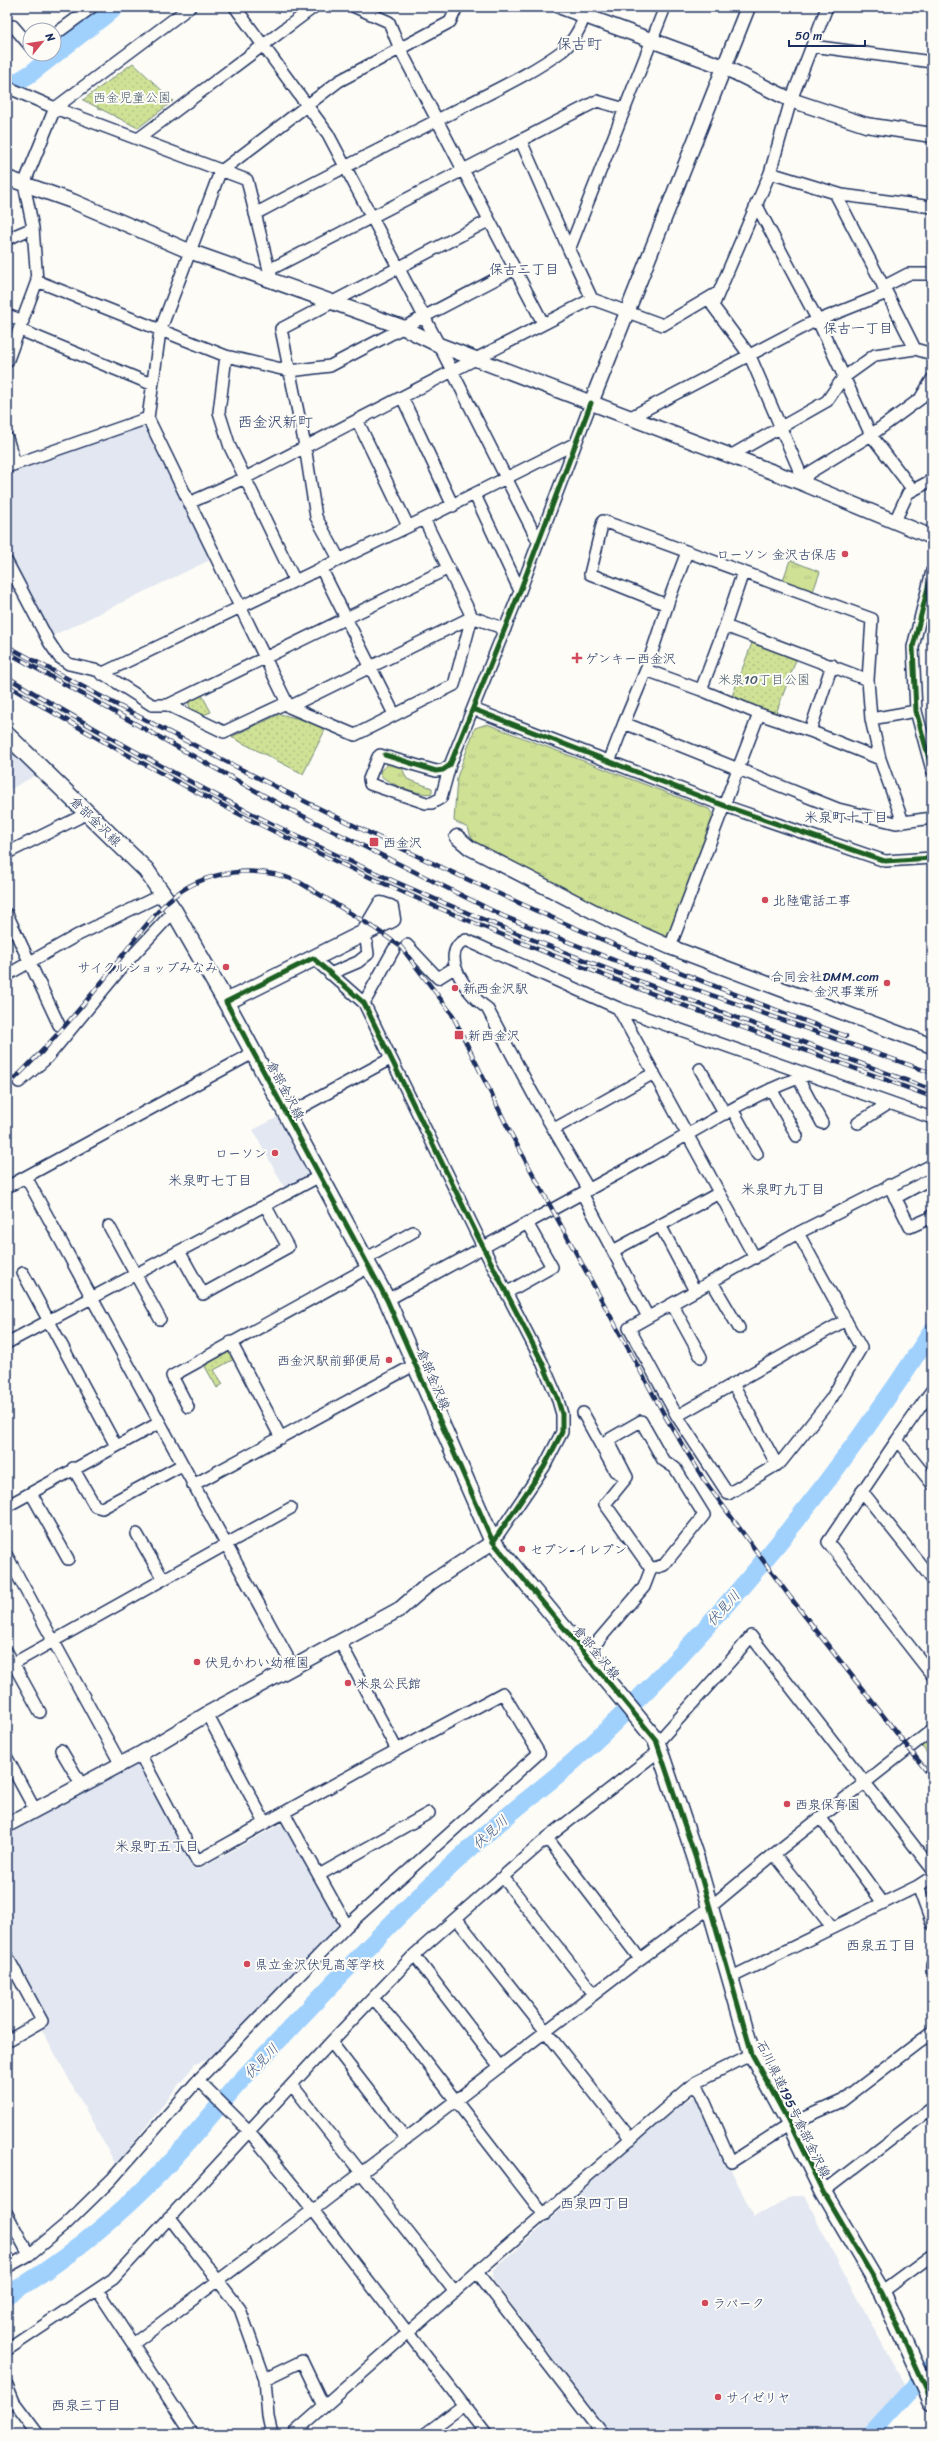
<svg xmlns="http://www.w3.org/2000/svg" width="939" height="2441" viewBox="0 0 939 2441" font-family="Sriracha,'Klee One',sans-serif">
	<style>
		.built { fill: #e2e7f1 }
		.grass { fill: url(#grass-tufts); stroke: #74887a }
		.park { fill: url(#park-dots); stroke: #74887a }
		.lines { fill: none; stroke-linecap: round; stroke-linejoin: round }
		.river { stroke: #a0d1fd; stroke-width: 18 }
		.minor-casing { stroke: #1b2f5e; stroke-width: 14 }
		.tertiary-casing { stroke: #1b2f5e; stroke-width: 17 }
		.secondary-casing { stroke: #1b2f5e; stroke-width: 19 }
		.minor { stroke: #fdfcf7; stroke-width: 11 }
		.tertiary { stroke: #fdfcf7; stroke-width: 14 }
		.secondary { stroke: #fdfcf7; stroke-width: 16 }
		.rail-casing { stroke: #1b2f5e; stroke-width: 4.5 }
		.rail { stroke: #fdfcf7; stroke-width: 3; stroke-dasharray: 9; stroke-linecap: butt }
		.cycleway-casing { stroke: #fdfcf7; stroke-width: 8 }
		.cycleway { stroke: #1b5e20; stroke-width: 5 }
		.poi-dot { fill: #d1495b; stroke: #fdfcf7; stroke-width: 1.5 }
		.labels { text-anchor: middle; stroke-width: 4; stroke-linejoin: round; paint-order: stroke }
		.park-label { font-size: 13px; fill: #485c6c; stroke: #fdfcf7 }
		.poi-label { font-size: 13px; fill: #1b2f5e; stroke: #fdfcf7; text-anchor: start }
		.street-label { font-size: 13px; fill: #1b2f5e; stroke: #fdfcf7 }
		.neighbourhood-label { font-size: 14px; fill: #1b2f5e; stroke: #fdfcf7 }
		.water-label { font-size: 14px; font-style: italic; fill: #3c5886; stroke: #fdfcf7 }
		.quarter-label { font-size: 15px; fill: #1b2f5e; stroke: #fdfcf7 }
	</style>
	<defs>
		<pattern id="grass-tufts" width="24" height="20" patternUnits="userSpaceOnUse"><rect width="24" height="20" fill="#cee195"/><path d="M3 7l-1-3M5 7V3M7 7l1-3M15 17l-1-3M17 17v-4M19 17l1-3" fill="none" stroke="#b0c183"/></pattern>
		<pattern id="park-dots" width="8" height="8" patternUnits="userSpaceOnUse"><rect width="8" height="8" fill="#cee195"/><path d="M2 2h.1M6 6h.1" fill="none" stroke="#b0c183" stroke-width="1.8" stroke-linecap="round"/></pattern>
	</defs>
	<rect width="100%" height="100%" fill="#fdfcf7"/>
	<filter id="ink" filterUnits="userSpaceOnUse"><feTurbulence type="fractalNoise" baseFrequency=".025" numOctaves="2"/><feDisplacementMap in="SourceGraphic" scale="8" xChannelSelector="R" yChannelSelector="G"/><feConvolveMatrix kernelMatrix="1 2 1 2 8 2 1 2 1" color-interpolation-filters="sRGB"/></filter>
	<g filter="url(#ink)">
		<path class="built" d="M145,423L210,560L50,637L7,552V474Z
			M7,742L38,774L7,791Z
			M278,1117L311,1176L285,1189L253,1130Z
			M133,1764L139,1765L197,1870L283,1823L321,1888L339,1928L211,2060H206L195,2064L116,2165L41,2028L49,2023L7,1944V1835Z
			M695,2096L754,2217L792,2196H805L842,2271L907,2389L866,2434H611L493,2280V2271L672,2110Z"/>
		<path class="grass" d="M790,560L820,572L812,594L782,583Z
			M487,724L709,809L715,818L669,935L662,938L474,845L468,828L454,821L457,777L475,728Z
			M389,763L402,768L407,779L432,788V793C424,797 384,783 380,774L381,770Z"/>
		<path class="park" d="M133,63L173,101L138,128L83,100Z
			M752,643L796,660L775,716L731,699Z
			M202,695L211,712L203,715L191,711L188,701Z
			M280,714L327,726L303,774L231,737Z
			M227,1349L232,1351L236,1358L214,1370L223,1384L217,1388L203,1363Z
			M932,1734V1760L920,1744Z"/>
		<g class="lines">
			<path class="river" d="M7,88L30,74L116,7
				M7,2295C63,2263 115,2219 160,2173C186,2146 210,2116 235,2087C290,2028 346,1969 403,1912C432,1884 461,1855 492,1829C519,1805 548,1784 575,1760C712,1633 831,1488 932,1331
				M871,2434L932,2367"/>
			<defs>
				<path id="minor" d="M235,7L328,134L439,345L538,541
					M355,7L389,22L400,49L543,323
					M665,7L569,250L592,299L663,325L719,292
					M13,26L30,46
					M54,35L92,7
					M812,46L932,62
					M7,87L55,108L24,184L33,228L7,239
					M55,108L247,180L269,270
					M55,108L190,7
					M138,139L314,7
					M521,141L569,250
					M770,173L842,195L932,207
					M835,193L887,293
					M756,204L818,321L871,435L913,490
					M255,214C322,178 391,144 459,109C493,91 531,74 562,51C572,43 581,28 584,16
					M33,228L37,281
					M273,281L269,270L597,101L625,109
					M883,287L908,274H932
					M7,315L23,321
					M20,330L151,384
					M226,356L290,371L330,366L513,270
					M7,362L37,281L226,356L219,412L230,447L295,581
					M402,397L453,506
					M148,418L289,707L355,735L454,685L472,617L505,629
					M629,418L809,324L887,293L915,349L932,354
					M357,420L408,526
					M7,438L15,464
					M730,456L827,401L843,378L875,355L915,349
					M7,467L148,418L160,331L220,172L339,81L450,22L457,7
					M802,483L799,470L750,356L713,306L770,173L791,100L827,7
					M802,483L809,473L871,435L920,399L932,379
					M475,495L520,591
					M189,503L245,478L592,299
					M895,521L908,493L932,480
					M687,552L667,605L590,574L603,521L872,619L868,680
					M339,559L316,517L305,446L281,329L488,221
					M7,562L49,642L59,657L69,664L99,671L152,705H168L224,732L286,703
					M321,568L394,714
					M932,571L913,647L916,711L932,770
					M668,603L646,670L701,690
					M725,626L743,572
					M646,670L624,723L838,809L896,823L932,818
					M101,674L424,519
					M168,705L449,568
					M289,707L472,617L424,519L576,443
					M473,709L725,806L885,861L932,858
					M759,714L701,690L725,626L868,680L871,719L916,711
					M810,731L880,759L871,719
					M880,759L903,822
					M609,762L624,723
					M450,765L443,770L436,771L380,755L378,757L369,779L370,784L426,803H432L441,798L450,765L520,591L591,403
					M7,853L88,813
					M7,914L59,1025
					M407,945L438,978L454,968
					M670,947L759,714L810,731L832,665
					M313,958L364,1003L483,1247L542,1362L557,1397L562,1414V1432L544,1467L493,1542
					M330,974L358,962L368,954L365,932
					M7,975L76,936L163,894
					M364,1003L394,949
					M618,1008L932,1118
					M700,1069L725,1114
					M798,1078L822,1123
					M19,1082L47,1058L123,966L174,911
					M771,1089L797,1136
					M732,1109L757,1154
					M287,1115L390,1059
					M858,1123L888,1104
					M554,1129L654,1073
					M26,1177L293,1667
					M889,1185L910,1227L930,1218L932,1215
					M7,1187L253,1053
					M589,1190L533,1094L487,1008C470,998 436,953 466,940L618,1008L755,1258
					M583,1195L648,1317
					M895,1198L932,1178
					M660,1225L695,1291
					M109,1226L160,1319
					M798,1233L861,1348L831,1399L781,1462L728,1494L677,1416L629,1328L798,1233L932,1165
					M179,1251L203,1294L288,1247L265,1205
					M613,1251L719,1193
					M365,1259L413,1232
					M23,1273L116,1446
					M712,1282L739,1328
					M506,1293L552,1267L527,1223
					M387,1300C474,1252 561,1205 648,1157C700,1129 750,1094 807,1075
					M672,1304L701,1357
					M231,1342L281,1438
					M7,1343L320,1176
					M932,1390L897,1440L932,1484
					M188,1407L172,1376L369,1267
					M583,1413L615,1471L624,1476
					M677,1416L733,1384
					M897,1440L828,1542L932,1675
					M777,1465L733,1384L846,1320
					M73,1468L95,1506L102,1508L182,1465
					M193,1485L416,1364
					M862,1491L932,1579
					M31,1493L68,1559
					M7,1506L159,1423
					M137,1534L163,1579
					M7,1556L120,1763
					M340,1642L397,1750
					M7,1652L40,1712
					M586,1655L644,1587L651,1569L664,1565L704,1515L675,1468L663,1460L641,1421L608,1440L627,1477L605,1504L651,1569
					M7,1667L291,1508
					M207,1714L265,1823
					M657,1743L733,1658L751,1636L932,1869
					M61,1750L81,1784
					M659,1751L547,1838L640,1959L709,1908L774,1854L832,1927
					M140,1754L197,1861L369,1765L503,1693L539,1753L347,1926
					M7,1758L35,1810
					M820,1817L883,1903
					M774,1854L932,1730
					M319,1875L429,1813
					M503,1877L594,1994
					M918,1886L932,1924
					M456,1918L631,2139
					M414,1955L500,2067
					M7,1956L42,2021L7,2041
					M932,1965V1970
					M730,1978L918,1886L932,1877
					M373,1998L405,2035L544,2215
					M331,2042L406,2139
					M198,2080L249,2131L313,2210L486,2434
					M696,2082L731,2162L790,2124L842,2101L932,2032
					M292,2085L455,2292
					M823,2192L932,2108
					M7,2214L29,2255L7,2267
					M169,2217L240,2309L265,2379L268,2417L272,2434
					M29,2255L66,2224L112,2179L198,2080L347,1926L284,1813
					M98,2291L192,2434
					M882,2292L932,2255
					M133,2344L313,2210L640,1959
					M7,2350L113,2279L331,2042L414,1955L547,1838
					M265,2379L302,2361L324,2407
					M7,2385L14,2402L38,2434
					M293,2434L477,2272
					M425,2434L464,2405
					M602,2434L477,2272L696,2082L752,2054"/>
				<path id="tertiary" d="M561,7L724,67L791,100L866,125L932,135
					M7,178L72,201L189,251L402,327L439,345L802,483L932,537
					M591,403L748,7
					M457,837L470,848L614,922L670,947L932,1046
					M7,1825L140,1754L207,1714L400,1609L430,1583L493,1542"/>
				<path id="secondary" d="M7,735L146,870L174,911L226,1002L387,1300L493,1542L656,1740L696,1859L752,2054L790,2124L823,2192L882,2292L932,2402
					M226,1002L392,919L390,908L381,905L365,932"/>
			</defs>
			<use href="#minor" class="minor-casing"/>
			<use href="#tertiary" class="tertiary-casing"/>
			<use href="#secondary" class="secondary-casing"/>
			<use href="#minor" class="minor"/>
			<use href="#tertiary" class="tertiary"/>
			<use href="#secondary" class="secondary"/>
			<defs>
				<path id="rail" d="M7,646C278,793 555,931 846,1036
					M7,652L281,805L503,916L624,964L932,1073
					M7,677C123,747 243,813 367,869C551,953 743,1019 932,1090
					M7,685C164,780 328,863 498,933C641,992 787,1043 932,1097
					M7,1086C41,1054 72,1019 101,983C123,956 143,925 168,901C204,869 257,864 299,882L373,927L401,947L452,1014L510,1132L665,1416L704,1480L790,1597L932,1778"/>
			</defs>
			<use href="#rail" class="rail-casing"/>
			<use href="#rail" class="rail"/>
			<defs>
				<path id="cycleway" d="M932,571L913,647L916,711L932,770
					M473,709L725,806L885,861L932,858
					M385,755L436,771L443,770L450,765L520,591L591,403
					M493,1542L544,1467L562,1432V1414L557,1397L542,1362L483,1247L364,1003L313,958L226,1002L387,1300L493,1542L656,1740L696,1859L752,2054L790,2124L823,2192L882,2292L932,2402"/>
			</defs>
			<use href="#cycleway" class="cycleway-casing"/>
			<use href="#cycleway" class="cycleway"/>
		</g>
	</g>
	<g class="poi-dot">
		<circle cx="845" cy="554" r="4"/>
		<path d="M575 652h4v4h4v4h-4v4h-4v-4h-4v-4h4z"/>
		<rect x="369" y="837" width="10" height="10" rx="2"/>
		<circle cx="765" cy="900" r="4"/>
		<circle cx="226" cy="967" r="4"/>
		<circle cx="887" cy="983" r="4"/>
		<circle cx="455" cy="988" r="4"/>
		<rect x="454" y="1030" width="10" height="10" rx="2"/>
		<circle cx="275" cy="1153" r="4"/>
		<circle cx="389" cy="1360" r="4"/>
		<circle cx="522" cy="1549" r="4"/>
		<circle cx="197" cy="1662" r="4"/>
		<circle cx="348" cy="1683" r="4"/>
		<circle cx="787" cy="1804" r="4"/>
		<circle cx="247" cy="1964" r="4"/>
		<circle cx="705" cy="2303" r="4"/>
		<circle cx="718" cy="2397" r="4"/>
	</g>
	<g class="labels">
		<g class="park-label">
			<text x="132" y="102">西金児童公園</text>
			<text x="764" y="684">米泉10丁目公園</text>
		</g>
		<g class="poi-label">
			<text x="837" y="559" text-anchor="end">ローソン 金沢古保店</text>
			<text x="585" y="663">ゲンキー西金沢</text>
			<text x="383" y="847">西金沢</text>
			<text x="773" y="905">北陸電話工事</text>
			<text x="218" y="972" text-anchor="end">サイクルショップみなみ</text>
			<text x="879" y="981" text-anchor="end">合同会社DMM.com<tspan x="879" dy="15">金沢事業所</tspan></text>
			<text x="463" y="993">新西金沢駅</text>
			<text x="468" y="1040">新西金沢</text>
			<text x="267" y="1158" text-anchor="end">ローソン</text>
			<text x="381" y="1365" text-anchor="end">西金沢駅前郵便局</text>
			<text x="530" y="1554">セブン-イレブン</text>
			<text x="205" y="1667">伏見かわい幼稚園</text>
			<text x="356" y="1688">米泉公民館</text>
			<text x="795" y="1809">西泉保育園</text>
			<text x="255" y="1969">県立金沢伏見高等学校</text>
			<text x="713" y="2308">ラパーク</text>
			<text x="726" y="2402">サイゼリヤ</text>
		</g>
		<g class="street-label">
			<text transform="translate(96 821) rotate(44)" y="5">倉部金沢線</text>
			<text transform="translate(286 1090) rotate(62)" y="5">倉部金沢線</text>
			<text transform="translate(434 1379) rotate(67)" y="5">倉部金沢線</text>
			<text transform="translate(597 1652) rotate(51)" y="5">倉部金沢線</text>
			<text transform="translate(794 2109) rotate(64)" y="5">石川県道195号倉部金沢線</text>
		</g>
		<g class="neighbourhood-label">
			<text x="524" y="274">保古二丁目</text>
			<text x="858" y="333">保古一丁目</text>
			<text x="846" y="822">米泉町十丁目</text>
			<text x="210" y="1185">米泉町七丁目</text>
			<text x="783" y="1194">米泉町九丁目</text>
			<text x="157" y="1851">米泉町五丁目</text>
			<text x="881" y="1950">西泉五丁目</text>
			<text x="595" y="2208">西泉四丁目</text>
			<text x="86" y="2410">西泉三丁目</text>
		</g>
		<g class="water-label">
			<text transform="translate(723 1608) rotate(-48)" y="5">伏見川</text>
			<text transform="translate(490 1832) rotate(-42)" y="5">伏見川</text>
			<text transform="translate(261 2061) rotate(-46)" y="5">伏見川</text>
		</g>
		<g class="quarter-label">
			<text x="579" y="49">保古町</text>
			<text x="275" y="427">西金沢新町</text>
		</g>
	</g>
	<rect width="939" height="2441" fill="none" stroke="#fdfcf7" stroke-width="24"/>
	<rect x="12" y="12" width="915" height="2417" fill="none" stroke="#1b2f5e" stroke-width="1.5" filter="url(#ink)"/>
	<g transform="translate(42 42) rotate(60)"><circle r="19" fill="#fdfcf7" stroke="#a3aaba"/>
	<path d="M0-3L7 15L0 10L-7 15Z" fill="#d1495b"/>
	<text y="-6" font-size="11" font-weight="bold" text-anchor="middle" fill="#1b2f5e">N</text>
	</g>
	<path d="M789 40v6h76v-6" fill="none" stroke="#1b2f5e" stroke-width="2"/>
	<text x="795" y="40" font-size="12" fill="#1b2f5e" stroke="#fdfcf7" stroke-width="3" paint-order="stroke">50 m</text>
</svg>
